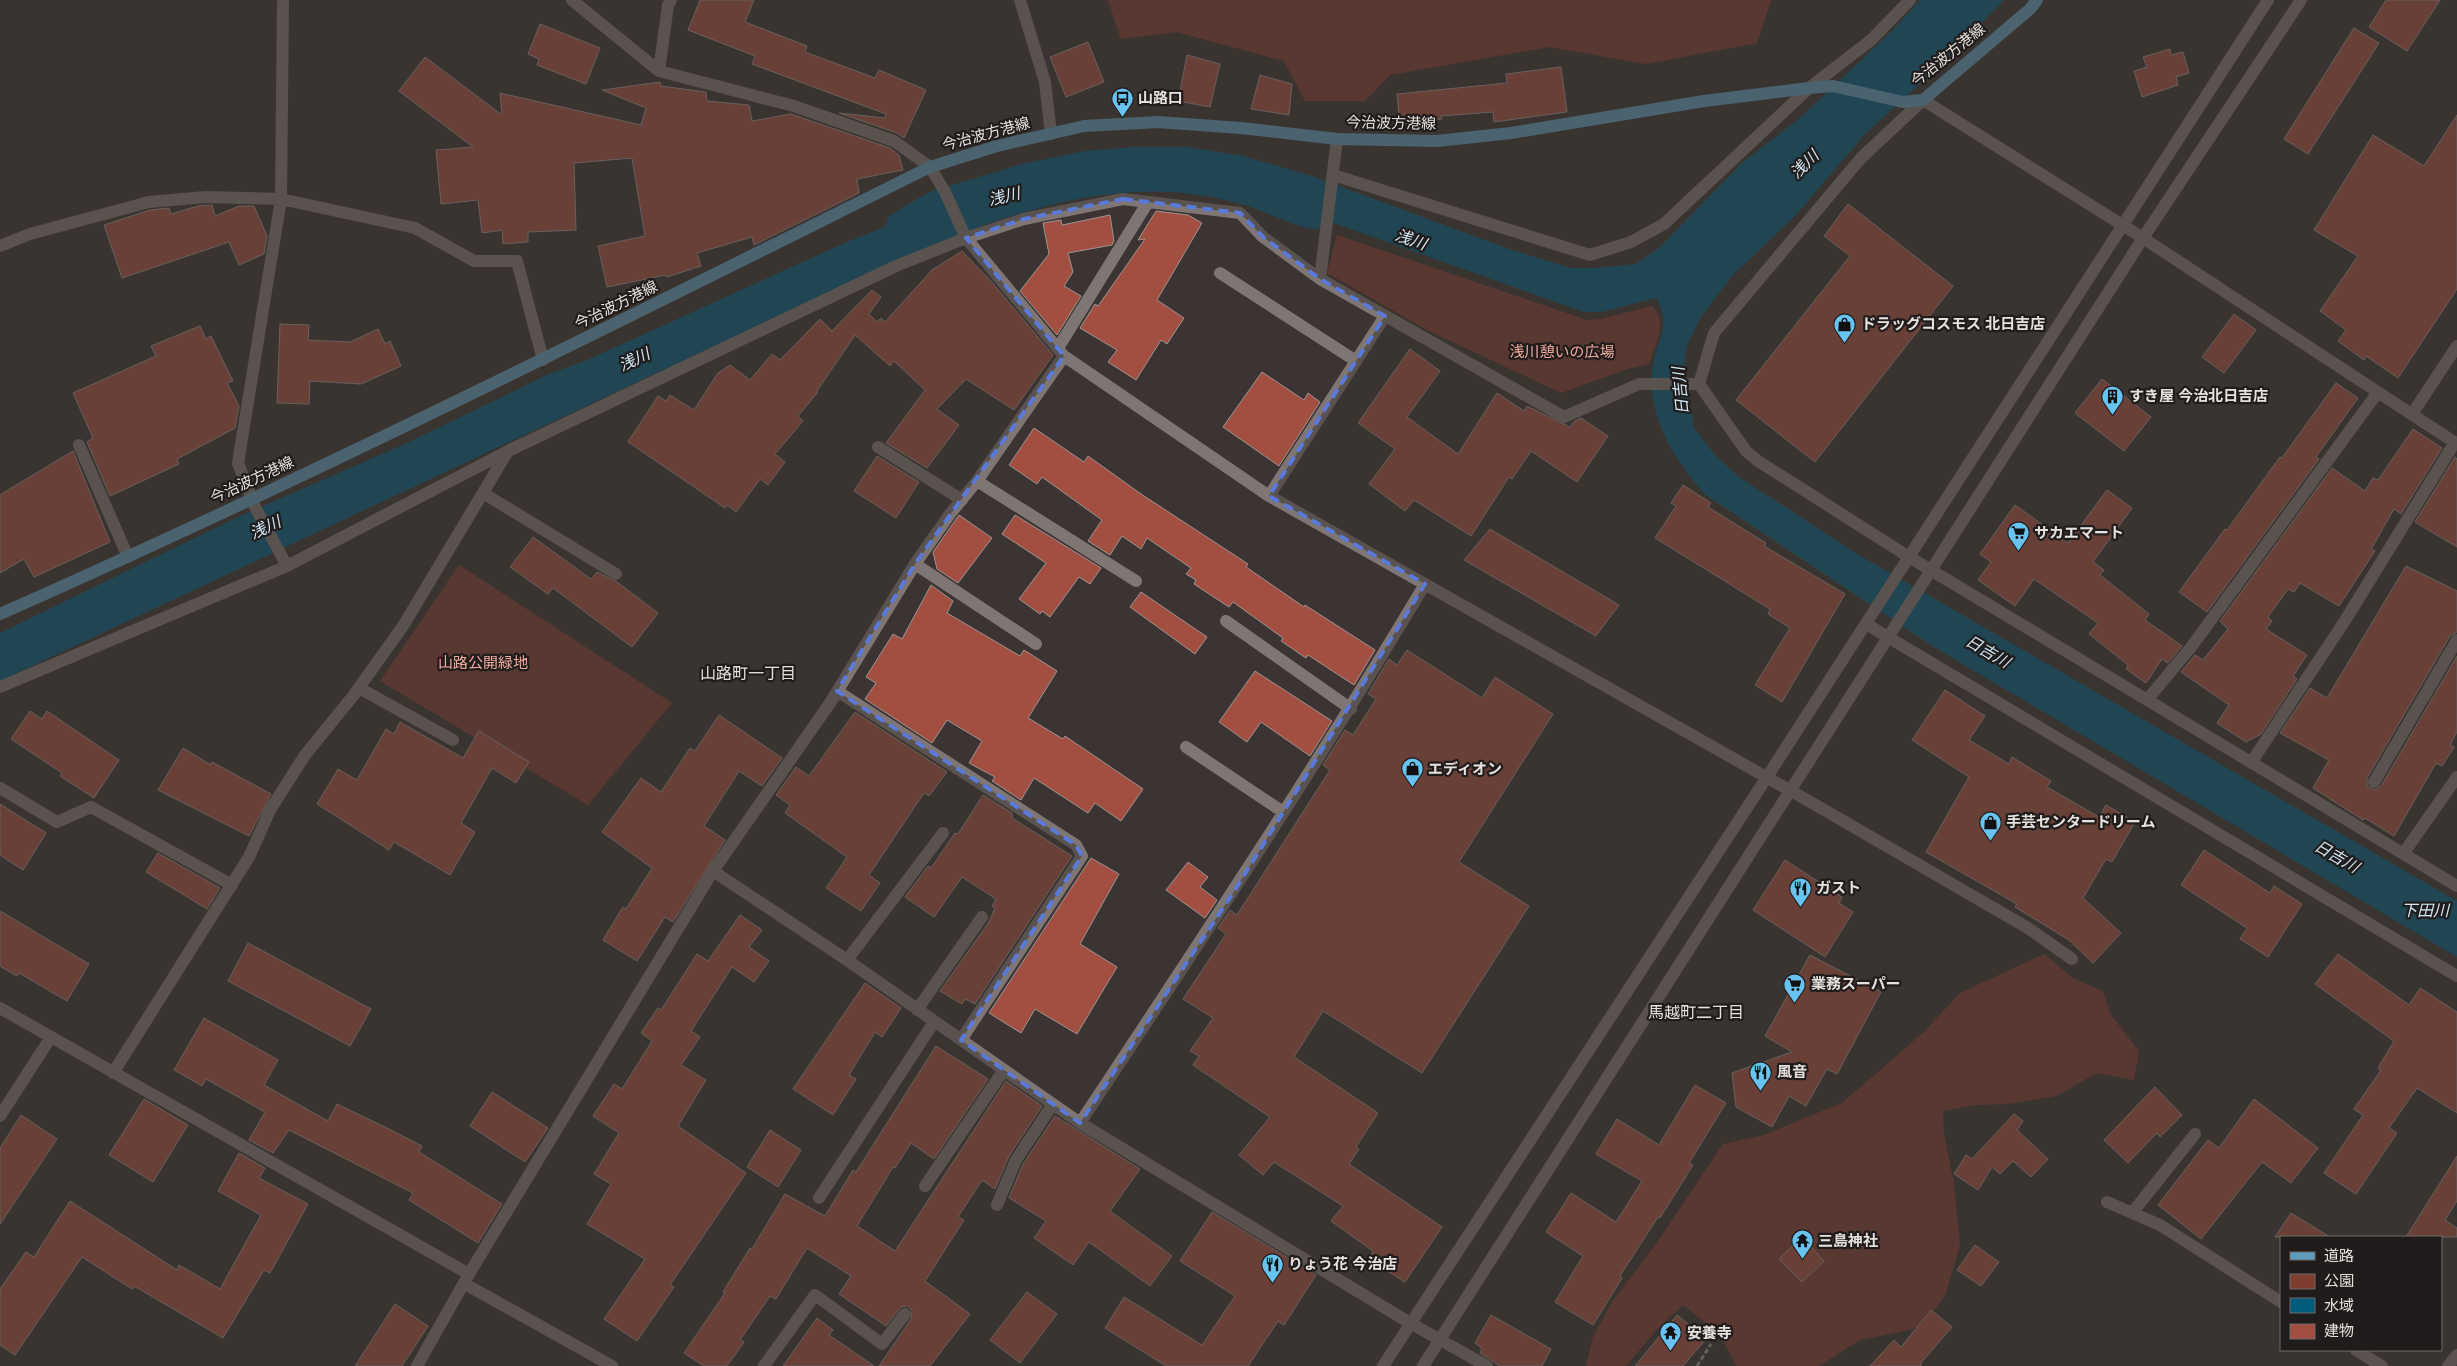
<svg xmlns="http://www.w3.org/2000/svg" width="2457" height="1366" viewBox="0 0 2457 1366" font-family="'Work Sans','Noto Sans JP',sans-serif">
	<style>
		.green { fill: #7f3c31 }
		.water { fill: #015b7d }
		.building { fill: #a24f41; stroke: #9e9492 }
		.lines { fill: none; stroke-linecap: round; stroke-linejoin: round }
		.path { stroke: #989290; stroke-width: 3; stroke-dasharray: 5 2.5; stroke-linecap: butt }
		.minor { stroke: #7f7674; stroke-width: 12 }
		.tertiary { stroke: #7f7674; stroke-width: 12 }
		.primary { stroke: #5d9cbb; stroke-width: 12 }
		.marked { fill: none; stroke: #597ada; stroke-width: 4; stroke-dasharray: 10 6; stroke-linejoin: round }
		.labels { text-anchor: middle; stroke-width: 4.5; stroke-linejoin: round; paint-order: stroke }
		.street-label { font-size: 15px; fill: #e6e1df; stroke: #201c1c }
		.poi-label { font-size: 15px; font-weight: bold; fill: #e6e1df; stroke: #201c1c; text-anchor: start }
		.park-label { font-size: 15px; fill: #f2ab9d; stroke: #201c1c }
		.water-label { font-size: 16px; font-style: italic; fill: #d1e7f4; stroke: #201c1c }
		.neighbourhood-label { font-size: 16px; fill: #e6e1df; stroke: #201c1c }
	</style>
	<rect width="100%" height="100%" fill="#3b3432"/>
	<path class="green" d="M1108,0H1771L1757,43L1646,64L1549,47L1390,75L1365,101H1305L1284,61L1176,32L1121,39Z
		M1337,235L1587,320L1601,319L1652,306C1669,321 1655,346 1649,364L1627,369L1561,393L1427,330L1327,273Z
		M459,565L672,703L588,805L380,681Z
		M2044,954L2073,978L2103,991L2110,1014L2139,1051L2134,1080L2097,1073L2056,1096L2009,1104L1974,1105L1943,1111L1944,1134L1954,1184L1960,1246L1945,1295L1923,1327L1860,1340L1819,1366H1737L1719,1334L1683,1305L1658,1328L1626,1366H1586L1593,1337L1612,1302L1658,1241L1723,1144L1761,1136L1842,1103L1923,1033L1960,993Z"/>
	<path class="water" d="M1920,0H2004L1944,62L1866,133L1795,216L1732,276L1701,317L1687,345L1684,364L1694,428L1714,454L1739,477L1859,555L2457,901V957L1934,647L1706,495C1674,461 1645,413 1653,364C1658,337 1672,324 1656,298L1601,312H1584L1334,223C1329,225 1322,229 1316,229C1301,230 1265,211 1248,206C1231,201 1210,196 1192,194C1088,181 982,223 889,264L0,681V633L236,518L405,444L549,374L585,361L847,242L885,227L889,216L929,192L1022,164L1085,151L1134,147H1187L1243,156L1312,176L1509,249L1571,268H1595L1636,264L1659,248L1743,162L1800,118L1895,28Z"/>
	<path class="building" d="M700,0H754L745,22L807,46L805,52L875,78L879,70L926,90L904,138L897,133L839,113L885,118L886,114L752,64L755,56L688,30Z
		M2386,0H2440L2407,51L2369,27Z
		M540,24L600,48L586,84L537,65L539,59L528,54Z
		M2354,28L2379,43L2308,154L2284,139Z
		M1088,42L1104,82L1066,97L1050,57Z
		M2170,49L2171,55L2183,52L2189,73L2176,77L2178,85L2142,97L2134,71L2147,67L2143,57Z
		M1187,55L1220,64L1210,107L1178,101Z
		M425,57L502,115L500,93L641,125L646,108L602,90L660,82L661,86L706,92L707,101L749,105L752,121L791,114L890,148L899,155L903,170L857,179L859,193L754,245L752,237L697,253L701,266L667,277L666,275L607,287L598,246L645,236L632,158L574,163L576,230L528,232V242L503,244L502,230L482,233L478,200L441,204L436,150L473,147L399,91Z
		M1561,67L1567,112L1494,122L1493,112L1441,116L1442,119L1400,124L1397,94L1507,83L1506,74Z
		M1260,75L1292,84L1289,115L1251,109Z
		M2457,115V289L2398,378L2366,356L2364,360L2338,341L2346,330L2320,311L2358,256L2314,230L2373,135L2424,166Z
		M1848,204L1953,286L1815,462L1736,400L1850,256L1824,236Z
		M212,205L215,216L239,206H254L267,236L264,254L239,265L229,242L122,278L104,225L150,210L169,208L171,214L198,206Z
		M1156,211L1188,215L1202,223L1157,300L1184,318L1167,344L1161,340L1136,380L1108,362L1117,350L1080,328L1095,304L1098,306L1145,239L1138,240Z
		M1110,215L1114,241L1112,245L1068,253L1073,272L1064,286L1081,296L1057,335L1020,291L1049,254L1043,223L1061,220L1062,225Z
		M962,251L991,281L1053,355L1014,410L966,379L937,409L959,425L927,468L886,443L925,390L894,361L890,366L855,335L817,391L818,392L798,416L803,421L775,454L785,462L768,485L760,479L736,512L727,505L725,508L628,442L658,396L666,401L670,395L694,410L718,373L730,365L750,380L772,354L780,360L820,319L832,331L872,290L881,297L869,314L877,322L881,318L885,322L932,270Z
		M2234,314L2256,330L2224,373L2202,357Z
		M280,324L309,325L308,340L350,342L378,329L385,344L390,341L401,366L361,384L310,381L309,404L277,403Z
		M200,326L206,339L211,336L233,381L227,383L239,406L235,428L177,459L179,464L110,496L87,442L93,438L73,393L156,356L151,346Z
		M1410,349L1440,371L1407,417L1458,454L1497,393L1524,411L1527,406L1570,427L1575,421L1581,418L1608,436L1577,482L1531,451L1512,479L1509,477L1471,536L1414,500L1405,511L1369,484L1395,449L1358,423Z
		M1262,372L1304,400L1308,393L1320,402L1279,466L1223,427Z
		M2102,379L2151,417L2124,451L2075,413Z
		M2336,383L2358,398L2316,457L2319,459L2207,612L2179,592L2225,529L2227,530L2280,457L2282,458Z
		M1034,428L1084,462L1088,456L1141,494L1248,564L1246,567L1304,607L1305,605L1375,650L1354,685L1308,655L1306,658L1281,641L1283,638L1233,602L1229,607L1194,584L1196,580L1186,574L1191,568L1147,538L1141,549L1122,536L1110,555L1088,541L1102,520L1042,477L1037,484L1009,465Z
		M2413,429L2442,448L2401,514L2394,509L2371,549L2375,551L2339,606L2300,583L2294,592L2288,589L2268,617L2272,621L2266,629L2307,655L2293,676L2297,679L2261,734L2246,742L2217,723L2229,705L2181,672L2195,655L2203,660L2228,629L2220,621L2332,468L2365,491L2373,478L2378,480Z
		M73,451L110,542L34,577L24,559L0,573V495Z
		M877,456L919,482L896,518L854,491Z
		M2455,457L2457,459V547L2415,522Z
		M1683,485L1711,503L1708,507L1766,543L1764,546L1845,594L1782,702L1755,685L1790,628L1768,614L1770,609L1655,538L1676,506L1671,503Z
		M2107,490L2132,508L2093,562L2104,570L2100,575L2149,614L2145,620L2182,646L2168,663L2162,659L2146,683L2126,669L2128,665L2089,634L2098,623L2034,579L2015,606L1978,580L1991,562L1980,554L2015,505L2068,543Z
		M959,515L992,538L958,583L937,569L933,552Z
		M1015,515L1101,568L1090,584L1079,577L1050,617L1042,611L1040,614L1019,599L1046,563L1002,534Z
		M1490,529L1619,605L1596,636L1464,560Z
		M533,537L591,579L597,572L617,582L658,613L632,647L553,588L548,594L510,567Z
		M2406,566L2457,591V632L2450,636L2367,778V786L2374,790L2381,786L2457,656V732L2450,745L2454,747L2442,766L2436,763L2394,836L2365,818L2363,820L2313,788L2329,760L2280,733L2310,688L2327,698Z
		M931,585L953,601L947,613L1020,656L1024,650L1057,671L1028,718L1063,739L1065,736L1143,789L1121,821L1095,803L1088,813L1034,778L1021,800L992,781L995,777L969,763L982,741L947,720L932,743L865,699L876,683L866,677L893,634L902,639Z
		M1141,592L1207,637L1195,654L1130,607Z
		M1407,650L1482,698L1495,677L1553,714L1459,862L1529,906L1422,1073L1323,1011L1294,1057L1378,1113L1356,1147L1359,1149L1349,1164L1442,1227L1405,1282L1368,1259L1373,1251L1331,1221L1343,1206L1274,1162L1263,1175L1239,1155L1270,1117L1193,1065L1199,1056L1190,1051L1213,1018L1183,999L1226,934L1218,928L1230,910L1237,915L1330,770L1323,765L1345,730L1353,735L1376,699L1368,694L1389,659L1397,665Z
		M1255,671L1332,721L1310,756L1261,722L1247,742L1219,722Z
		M1945,690L1985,716L1969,740L2009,764L2012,757L2051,781L2047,787L2099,817L2106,805L2135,822L2112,862L2106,859L2083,898L2121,933L2093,963L2069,940L2015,907L2017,904L1926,852L1969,777L1912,740Z
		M30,711L42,719L47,711L119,760L94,798L60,776L62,773L11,739Z
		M855,712L947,772L929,796L924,793L869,875L880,883L861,911L826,888L847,857L785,813L790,805L776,795L796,767L809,776Z
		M719,715L782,758L762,786L739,771L704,826L725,840L673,922L665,917L637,961L603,940L623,907L626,909L652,868L602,832L641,778L661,792L690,748L695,751Z
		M400,722L463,758L479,731L529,762L516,783L492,768L461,823L475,832L450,875L394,842L389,850L317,804L338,769L357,780L386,729L394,734Z
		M183,748L211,765L212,762L271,794L249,836L158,790Z
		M983,795L1012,813V818L1072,856L975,1004L965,999L962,1004L940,991L989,922L995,908L992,906L996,899L962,877L934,917L905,897L928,866L931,868L955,833L958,834Z
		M0,804L46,833L23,870L0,855Z
		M2204,850L2270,893L2274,886L2302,904L2268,957L2240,939L2247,928L2181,885Z
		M158,853L220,888L207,909L146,872Z
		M1091,858L1119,874L1080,944L1117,967L1077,1034L1035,1009L1021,1033L989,1013Z
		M1785,860L1842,897L1839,903L1853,912L1825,957L1753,910Z
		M1188,862L1208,877L1200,887L1217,900L1205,918L1166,890Z
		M0,911L89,964L67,1001L19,973L17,976L0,966Z
		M740,915L762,930L749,947L769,961L754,982L732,967L691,1031L700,1037L681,1065L706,1080L678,1126L746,1173L670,1285L674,1287L637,1341L604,1319L645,1259L587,1224L611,1184L594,1174L619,1133L593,1116L614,1084L622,1089L652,1041L641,1033L658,1008L661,1010L697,954L708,961Z
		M248,943L371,1009L350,1046L228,981Z
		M2338,954L2409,1005L2420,988L2457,1012V1113L2417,1088L2389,1128L2397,1133L2356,1194L2324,1173L2363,1115L2354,1109L2381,1070L2378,1068L2394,1041L2315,984Z
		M1810,955L1881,992L1837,1074L1827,1069L1806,1106L1789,1096L1772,1127L1736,1107L1732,1073L1792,1052L1765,1036Z
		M865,983L901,1008L882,1037L875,1032L849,1075L856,1079L833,1115L793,1089Z
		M204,1018L278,1060L264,1085L328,1121L337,1104L389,1129L422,1146L419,1152L502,1204L478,1243L409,1200L413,1193L289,1130L273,1153L249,1140L265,1112L206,1079L202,1086L174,1070Z
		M936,1046L988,1079L934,1159L911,1143L895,1168L893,1167L857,1226L895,1251L1006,1081L1042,1106L1009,1156L995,1189L982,1180L958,1217L964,1220L925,1281L970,1314L930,1366H879L911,1319L912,1310L907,1306L901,1307L886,1326L839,1294L851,1276L807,1248L776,1299L770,1296L740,1340L744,1342L727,1366H704L684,1353L725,1293L723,1292L750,1248L752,1249L785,1194L825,1216L853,1170L856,1172Z
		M1695,1085L1726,1103L1689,1163L1693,1165L1660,1218L1658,1217L1620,1276L1622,1278L1593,1325L1555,1302L1583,1256L1546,1232L1571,1193L1616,1222L1642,1181L1596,1154L1617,1119L1659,1145Z
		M2155,1087L2182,1115L2160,1137L2157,1133L2128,1163L2104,1140Z
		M492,1092L548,1128L525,1162L470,1126Z
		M144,1099L188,1125L153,1182L109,1155Z
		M2254,1099L2318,1148L2291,1183L2262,1162L2201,1239L2158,1205L2208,1140L2219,1148Z
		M2014,1114L2023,1121L2017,1130L2048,1159L2031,1177L2013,1161L2000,1174L1992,1167L1978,1190L1954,1174L1966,1155L1972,1159Z
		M21,1115L57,1139L0,1224V1148Z
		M1055,1116L1140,1169L1110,1211L1172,1256L1150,1286L1089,1242L1073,1265L1034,1238L1046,1221L1009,1198L1023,1164Z
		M770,1130L801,1150L778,1187L747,1167Z
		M239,1153L265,1168L259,1178L308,1204L270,1273L264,1270L223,1338L134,1286L132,1289L82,1257L15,1355L0,1345V1289L26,1252L34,1257L70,1201L177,1270L179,1265L220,1289L261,1215L218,1191Z
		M2457,1156V1201L2445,1220L2457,1228V1237H2406Z
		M1212,1212L1316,1275L1284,1325L1278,1321L1248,1366H1166L1105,1328L1124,1297L1202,1345L1235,1296L1180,1261Z
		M2291,1213L2330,1237H2275Z
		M1802,1237L1824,1261L1802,1282L1779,1259Z
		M1975,1245L1999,1262L1981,1286L1957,1270Z
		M1027,1292L1057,1314L1020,1363L990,1340Z
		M395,1304L428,1326L402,1366H355Z
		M1931,1310L1952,1327L1920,1364L1922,1366H1870L1894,1340L1901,1347Z
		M1491,1315L1551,1349L1542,1366H1500L1480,1353L1482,1348L1475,1343Z
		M1677,1315L1706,1339L1683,1366H1635Z
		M817,1318L833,1330L829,1335L874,1366H783Z"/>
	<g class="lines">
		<path class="path" d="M1697,1366L1711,1344"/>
		<path class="minor" d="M283,0L281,199L238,463L255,507L287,566
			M572,0L659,71L794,106L894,141L930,167L945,192L966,238L1064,356L1269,496L1814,804L2028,928L2072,959
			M1020,0L1045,82L1051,134
			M659,71L668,5L671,0
			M1337,139L1320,279L1564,417L1639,384H1699
			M1333,175L1590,255L1631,242L1664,224L1809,88L1871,40L1910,0
			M0,246L30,234L149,202L206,197L281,199L415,228L474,261H517L543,360
			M1220,273L1356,361
			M1058,348L1148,202
			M1699,384L1714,333L1861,158L1923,100L2143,238L2457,444
			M1699,384L1746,451L1758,461L1909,557L2457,886
			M2412,414L2457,346
			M79,445L128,557
			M878,447L962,500
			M977,481L1136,581
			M483,493L616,574
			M1269,496L1385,316
			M915,564L1036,644
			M1226,621L1351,709
			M1866,624L2457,976
			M0,687L287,566L508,451L896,266L966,238L1024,219L1123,199L1240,213L1263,237L1320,279
			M359,688L453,740
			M837,691L1076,845L1082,856L961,1040
			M2147,700L2192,646L2378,392
			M1186,747L1283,812
			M2251,763L2346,619L2455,442
			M2374,782L2457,640
			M0,788L57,822L91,807L232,885
			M2403,854L2457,777
			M713,871L847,960L1080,1123L1410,1323L1487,1366
			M847,960L943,833
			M0,1008L469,1274
			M917,1010L982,917
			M113,1073L249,857L270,810L305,755L353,696L403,626L508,451
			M0,1116L51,1037
			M1080,1123C1198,945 1316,767 1425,584
			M925,1186L1004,1070
			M819,1198L934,1022
			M2107,1202L2160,1225L2281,1302
			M997,1205L1016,1160L1053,1104
			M2132,1213L2195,1134
			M465,1284L612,1366
			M2356,1350L2382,1366
			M417,1366L469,1274L713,871L830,703L915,564L950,514L977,481L1064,356
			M764,1366L815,1295L882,1344L905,1314
			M2448,1366L2457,1355"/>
		<path class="tertiary" d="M1383,1366L1767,777L2268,0
			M1423,1366L2143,238L2301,0"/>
		<path class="primary" d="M0,614C315,475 622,320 930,167L997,146L1084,126L1158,122L1241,128L1337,139L1437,141L1511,133L1704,101L1809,88L1833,86L1903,102L1923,100L2030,9L2037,0"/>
	</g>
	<path d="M0 0H2457V1366H0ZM1123,199L1240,213L1263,237L1320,279L1385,316L1269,496L1425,584L1233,893L1080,1123L961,1040L1082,856L1076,845L837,691L915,564L1064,356L966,238L1024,219Z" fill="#3b3432" fill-opacity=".55" fill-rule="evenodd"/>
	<path class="marked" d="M1123,199L1240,213L1263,237L1320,279L1385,316L1269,496L1425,584L1233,893L1080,1123L961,1040L1082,856L1076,845L837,691L915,564L1064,356L966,238L1024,219Z"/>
	<defs>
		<symbol id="bus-pin" viewBox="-11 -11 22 30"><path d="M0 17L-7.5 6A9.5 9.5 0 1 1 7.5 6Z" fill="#69c3f1" stroke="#201c1c"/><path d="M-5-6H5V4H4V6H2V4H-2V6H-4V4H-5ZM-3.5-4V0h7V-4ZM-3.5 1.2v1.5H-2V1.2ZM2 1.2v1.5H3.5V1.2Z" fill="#111"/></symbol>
		<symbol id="shop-pin" viewBox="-11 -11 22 30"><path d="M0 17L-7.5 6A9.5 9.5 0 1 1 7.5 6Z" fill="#69c3f1" stroke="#201c1c"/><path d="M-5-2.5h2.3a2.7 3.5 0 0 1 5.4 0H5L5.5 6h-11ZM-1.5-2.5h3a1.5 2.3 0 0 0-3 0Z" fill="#111"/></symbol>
		<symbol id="building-pin" viewBox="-11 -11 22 30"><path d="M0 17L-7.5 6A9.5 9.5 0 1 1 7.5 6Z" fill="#69c3f1" stroke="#201c1c"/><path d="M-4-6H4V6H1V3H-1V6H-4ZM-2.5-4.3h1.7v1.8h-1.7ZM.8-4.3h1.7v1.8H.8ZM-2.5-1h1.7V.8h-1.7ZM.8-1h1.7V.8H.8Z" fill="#111"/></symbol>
		<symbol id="supermarket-pin" viewBox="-11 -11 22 30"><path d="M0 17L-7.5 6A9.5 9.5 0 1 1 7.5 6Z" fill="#69c3f1" stroke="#201c1c"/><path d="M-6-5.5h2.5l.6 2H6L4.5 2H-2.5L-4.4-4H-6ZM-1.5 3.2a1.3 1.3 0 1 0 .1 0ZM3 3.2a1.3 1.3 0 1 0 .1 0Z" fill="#111"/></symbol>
		<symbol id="restaurant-pin" viewBox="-11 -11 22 30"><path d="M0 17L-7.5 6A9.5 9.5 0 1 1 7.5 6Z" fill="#69c3f1" stroke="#201c1c"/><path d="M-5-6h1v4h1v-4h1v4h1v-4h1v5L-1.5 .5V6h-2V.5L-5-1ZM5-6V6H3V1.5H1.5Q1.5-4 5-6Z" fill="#111"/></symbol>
		<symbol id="temple-pin" viewBox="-11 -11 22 30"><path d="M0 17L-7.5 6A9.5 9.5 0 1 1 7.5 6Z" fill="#69c3f1" stroke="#201c1c"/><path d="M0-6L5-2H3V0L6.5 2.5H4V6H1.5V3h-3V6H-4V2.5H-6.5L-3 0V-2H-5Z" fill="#111"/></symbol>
	</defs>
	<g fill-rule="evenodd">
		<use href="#bus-pin" x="1110" y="86" width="25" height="34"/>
		<use href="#shop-pin" x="1832" y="312" width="25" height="34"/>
		<use href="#building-pin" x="2100" y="384" width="25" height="34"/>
		<use href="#supermarket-pin" x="2006" y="520" width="25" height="34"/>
		<use href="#shop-pin" x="1400" y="756" width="25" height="34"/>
		<use href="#shop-pin" x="1978" y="810" width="25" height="34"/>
		<use href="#restaurant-pin" x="1788" y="876" width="25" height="34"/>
		<use href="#supermarket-pin" x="1782" y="972" width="25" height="34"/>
		<use href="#restaurant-pin" x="1748" y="1060" width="25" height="34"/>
		<use href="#temple-pin" x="1790" y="1228" width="25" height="34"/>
		<use href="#restaurant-pin" x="1260" y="1252" width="25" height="34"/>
		<use href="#temple-pin" x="1658" y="1320" width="25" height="34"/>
	</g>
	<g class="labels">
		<g class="street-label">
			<text transform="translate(1948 55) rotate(-39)" y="5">今治波方港線</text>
			<text transform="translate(1391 123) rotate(1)" y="5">今治波方港線</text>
			<text transform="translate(986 134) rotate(-15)" y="5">今治波方港線</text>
			<text transform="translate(616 305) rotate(-26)" y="5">今治波方港線</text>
			<text transform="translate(252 480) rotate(-25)" y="5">今治波方港線</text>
		</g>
		<g class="poi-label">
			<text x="1138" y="103">山路口</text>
			<text x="1861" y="329">ドラッグコスモス 北日吉店</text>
			<text x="2129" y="401">すき屋 今治北日吉店</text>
			<text x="2034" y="538">サカエマート</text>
			<text x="1428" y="774">エディオン</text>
			<text x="2006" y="827">手芸センタードリーム</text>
			<text x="1816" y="893">ガスト</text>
			<text x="1811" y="989">業務スーパー</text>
			<text x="1777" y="1077">風音</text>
			<text x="1818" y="1246">三島神社</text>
			<text x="1288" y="1269">りょう花 今治店</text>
			<text x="1687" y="1338">安養寺</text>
		</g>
		<g class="park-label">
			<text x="1562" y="357">浅川憩いの広場</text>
			<text x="483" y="668">山路公開緑地</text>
		</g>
		<g class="water-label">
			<text transform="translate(1804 164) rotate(-44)" y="6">浅川</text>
			<text transform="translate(1004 196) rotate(-13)" y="6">浅川</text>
			<text transform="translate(1411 239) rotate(19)" y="6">浅川</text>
			<text transform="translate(634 359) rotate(-25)" y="6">浅川</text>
			<text transform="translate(1680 391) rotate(-96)" y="6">日吉川</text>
			<text transform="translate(265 527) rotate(-25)" y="6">浅川</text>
			<text transform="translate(1988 651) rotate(30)" y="6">日吉川</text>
			<text transform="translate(2337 856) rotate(30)" y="6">日吉川</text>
			<text x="2425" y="916">下田川</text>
		</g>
		<g class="neighbourhood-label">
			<text x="748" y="679">山路町一丁目</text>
			<text x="1696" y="1018">馬越町二丁目</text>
		</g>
	</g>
	<rect x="2280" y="1236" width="162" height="115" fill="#201c1c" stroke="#6f6b6a"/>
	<rect x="2290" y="1252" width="25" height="8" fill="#5d9cbb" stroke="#6f6b6a"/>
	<text x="2324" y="1261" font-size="15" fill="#e6e1df">道路</text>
	<rect x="2290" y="1274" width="25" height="15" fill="#7f3c31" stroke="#6f6b6a"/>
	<text x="2324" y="1286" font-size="15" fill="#e6e1df">公園</text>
	<rect x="2290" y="1298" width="25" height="15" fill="#015b7d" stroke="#6f6b6a"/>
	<text x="2324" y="1311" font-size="15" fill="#e6e1df">水域</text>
	<rect x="2290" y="1324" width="25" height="15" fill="#a24f41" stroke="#6f6b6a"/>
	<text x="2324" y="1336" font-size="15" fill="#e6e1df">建物</text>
</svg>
